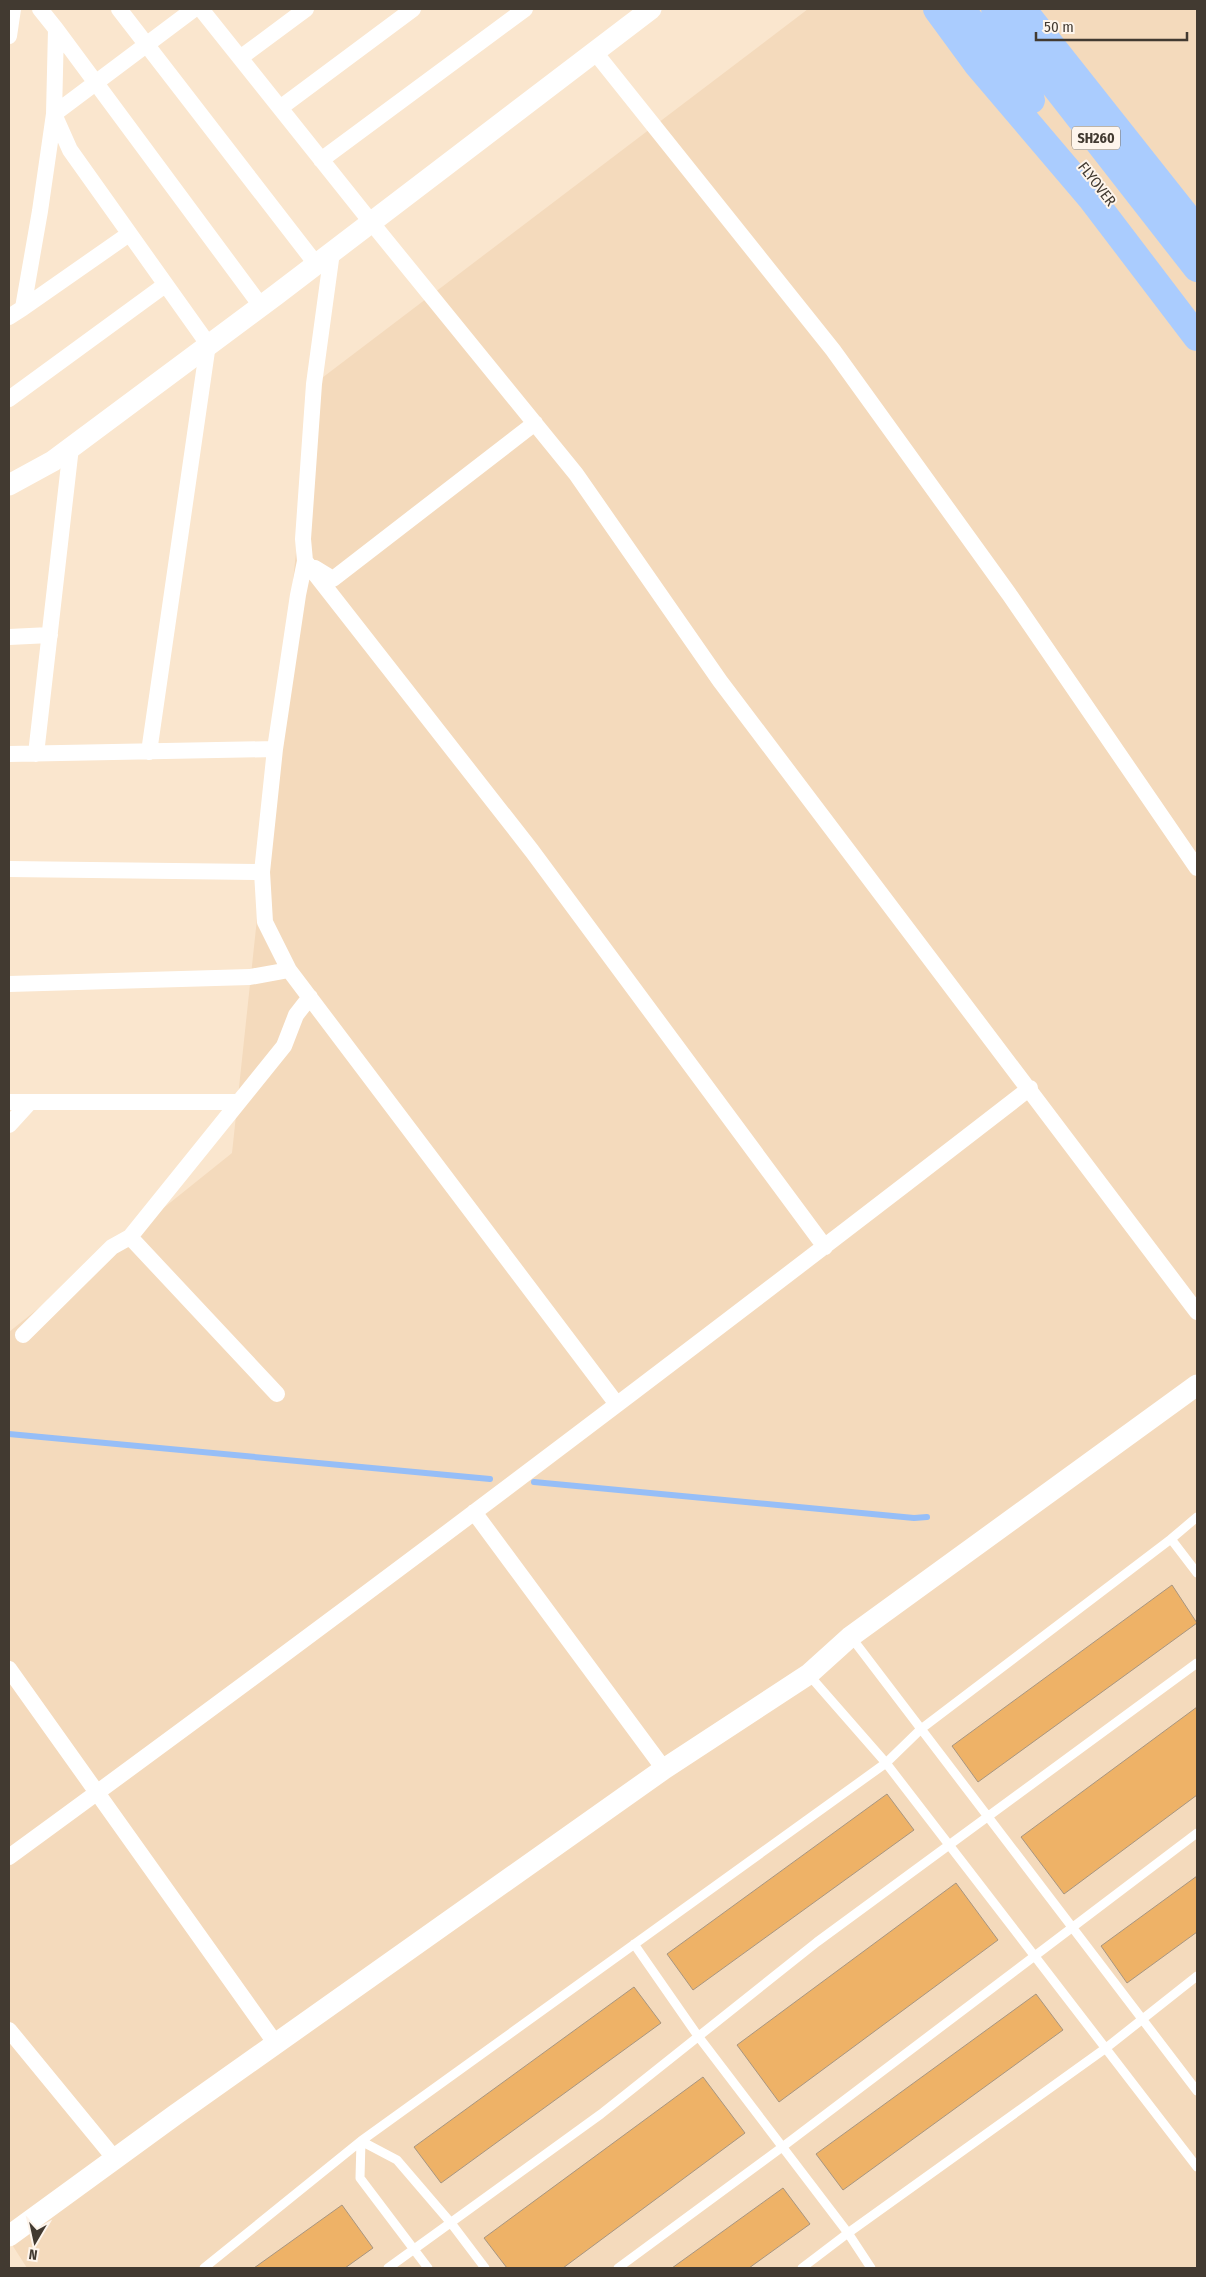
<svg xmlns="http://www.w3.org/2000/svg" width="1206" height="2277" viewBox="0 0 1206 2277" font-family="'Fira Sans Condensed',sans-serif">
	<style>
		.built { fill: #f4dabc }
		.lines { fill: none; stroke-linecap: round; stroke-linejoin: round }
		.stream { stroke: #96bef7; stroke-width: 6 }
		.building { fill: #eeb267; stroke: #a8957f }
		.service { stroke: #fff; stroke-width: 9 }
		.minor { stroke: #fff; stroke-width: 16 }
		.tertiary { stroke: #fff; stroke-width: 21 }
		.trunk { stroke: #aaccfe; stroke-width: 28 }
		.labels { text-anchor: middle; stroke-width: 4; stroke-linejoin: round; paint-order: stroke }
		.shield { fill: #fef5ec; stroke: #7a7269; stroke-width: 1 }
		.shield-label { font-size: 14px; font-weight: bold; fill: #423a31 }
		.street-label { font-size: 15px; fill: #423a31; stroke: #fef5ec }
	</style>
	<rect width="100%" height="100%" fill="#fae6ce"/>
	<path class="built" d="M808,9H1197V2268H27L9,2240V1332L232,1153L314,384Z"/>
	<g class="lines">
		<path class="stream" d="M9,1434L490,1479
			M534,1482L914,1518L927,1517"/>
	</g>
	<path class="building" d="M1172,1585L1197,1623L978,1782L952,1746Z
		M1197,1707V1795L1064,1894L1021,1837Z
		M887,1794L914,1830L693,1990L667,1954Z
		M1197,1876V1932L1127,1983L1101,1946Z
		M956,1883L998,1940L779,2102L737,2045Z
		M634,1987L661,2023L441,2183L414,2147Z
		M1036,1994L1063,2030L843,2190L816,2154Z
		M703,2077L745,2133L563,2268H507L484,2238Z
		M783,2188L810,2224L749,2268H672Z
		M342,2205L373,2248L345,2268H254Z"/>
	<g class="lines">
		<path class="service" d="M1197,1517L1171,1539L1197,1573
			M851,1637L1197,2091
			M809,1675L886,1763L1197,2167
			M634,1944L698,2036L848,2233L871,2268
			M361,2141L397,2160L451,2223L485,2268
			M361,2141L360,2178L428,2268
			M204,2268L361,2141L886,1763L921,1729L1171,1539
			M388,2268L601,2114L817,1942L1197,1663
			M618,2268L781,2148L1197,1833
			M802,2268L848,2233L1106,2048L1197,1976"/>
		<path class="minor" d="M40,9L56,29L54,114L70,150L208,344L149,752
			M119,9L316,264
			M201,9L371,222L576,474L720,681L1197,1312
			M56,29L261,306
			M9,36L13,9
			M594,51L833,350L1009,594L1197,868
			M240,58L306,9
			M280,108L413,9
			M321,160L525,9
			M332,252L314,384L303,539L305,561L298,595L275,749L262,872L265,922L289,970L616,1403
			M23,308L129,234
			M9,317L23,308L40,211L54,114L194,9
			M9,399L165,285
			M305,561L532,851L825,1247
			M315,568L333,579L535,423
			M9,637L50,635
			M9,754L275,749
			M36,754L71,447
			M9,869L262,872
			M9,984L250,977L289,970
			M9,1102H238
			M9,1125L30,1102
			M130,1237L277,1394
			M23,1335L112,1247L130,1237L284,1046L296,1015L310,997
			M474,1512L664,1769
			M9,1669L276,2044
			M9,1857C353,1606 693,1349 1030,1088
			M9,2030L115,2159"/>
		<path class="tertiary" d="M9,485L53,461L276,295L651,9
			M9,2236L175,2115L664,1769L809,1674L850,1637L1197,1385"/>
		<path class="trunk" d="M937,9L978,65L1092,199L1197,337
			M961,9L1031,100
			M995,9L1197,268
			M1022,9L1197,230"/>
	</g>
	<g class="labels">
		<rect class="shield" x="1072" y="126.5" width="48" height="23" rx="4"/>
		<g class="shield-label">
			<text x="1096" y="143">SH260</text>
		</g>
		<g class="street-label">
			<text transform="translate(1097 184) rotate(52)" y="5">FLYOVER</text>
		</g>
	</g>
	<rect width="1206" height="2277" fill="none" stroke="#423a31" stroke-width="20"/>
	<g transform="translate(35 2242) rotate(189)" stroke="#fef5ec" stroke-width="4" paint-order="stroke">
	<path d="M0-4L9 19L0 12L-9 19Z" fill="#423a31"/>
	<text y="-8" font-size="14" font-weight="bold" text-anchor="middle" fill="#423a31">N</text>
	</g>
	<path d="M1036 32v8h151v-8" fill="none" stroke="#423a31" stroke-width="2.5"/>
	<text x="1044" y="32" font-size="15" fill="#423a31" stroke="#fef5ec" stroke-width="4" paint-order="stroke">50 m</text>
</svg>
